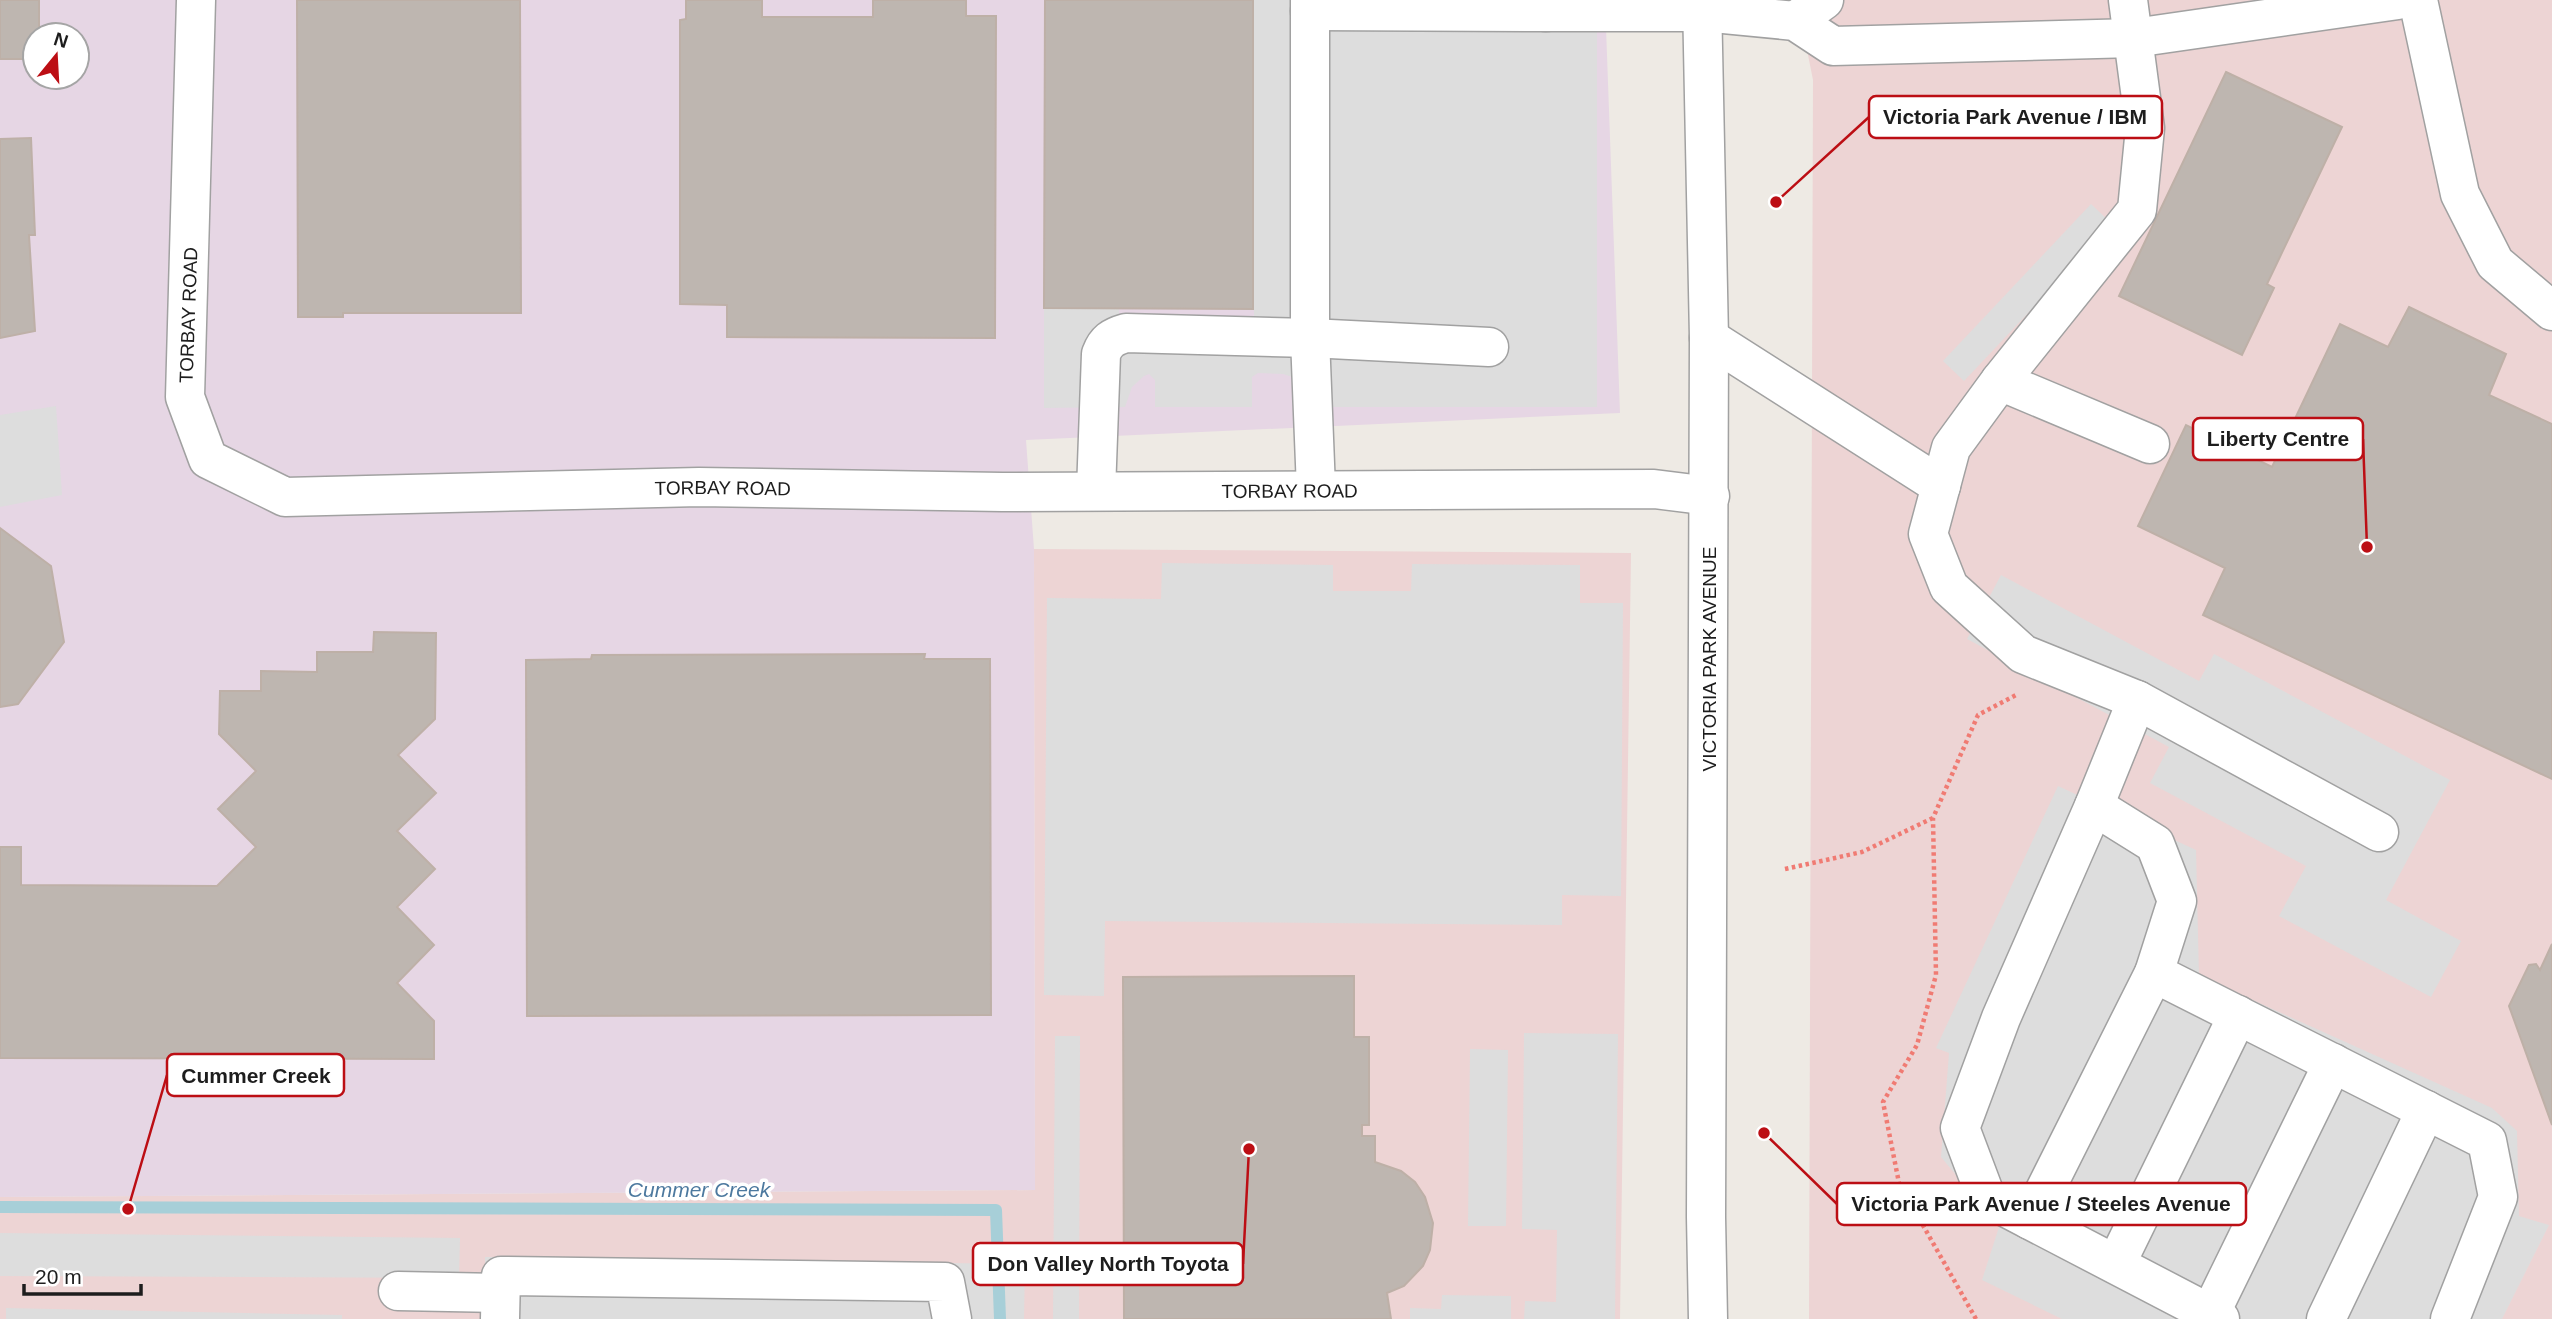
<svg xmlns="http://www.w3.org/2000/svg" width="2552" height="1319" viewBox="0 0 2552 1319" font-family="Helvetica,sans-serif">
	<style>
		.commercial { fill: #edd4d4 }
		.industrial { fill: #e6d6e4; fill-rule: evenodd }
		.parking { fill: #ddd }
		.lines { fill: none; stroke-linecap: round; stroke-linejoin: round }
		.stream { stroke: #a7cfd8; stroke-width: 12 }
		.building { fill: #beb6b0; stroke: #beb0a7; stroke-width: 2 }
		.minor-casing { stroke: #a1a1a1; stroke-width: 41 }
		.path { stroke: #f07b73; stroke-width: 4.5; stroke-dasharray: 3.5 3.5; stroke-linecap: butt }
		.minor { stroke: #fff; stroke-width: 38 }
		.labels { text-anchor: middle; stroke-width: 7; stroke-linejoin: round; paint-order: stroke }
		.street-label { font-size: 19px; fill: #1d1d1d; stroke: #fff }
		.water-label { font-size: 21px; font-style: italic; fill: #4d799f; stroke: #fff }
		.leader { fill: none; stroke: #bc0e14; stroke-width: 2.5 }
		.callout-dot { fill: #bc0e14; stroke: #fff; stroke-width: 2.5 }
		.callout { fill: #fff; stroke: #bc0e14; stroke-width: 2.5 }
		.callout-label { font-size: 21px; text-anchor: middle; font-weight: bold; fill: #1d1d1d }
	</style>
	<rect width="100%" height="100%" fill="#eeeae4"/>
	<path class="commercial" d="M1797,0H2552V1319H1809L1813,80Z
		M1034,549L1631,553L1620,1319H0V1197L1035,1190Z"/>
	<path class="industrial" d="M0,0H1605L1620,413L1026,440L1034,549L1035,1190L0,1197ZM35,35H77V77H35Z"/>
	<path class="parking" d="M1253,0H1597V407H1303L1295,378L1283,374L1258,373L1252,377V407H1155V380L1149,374L1144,376L1132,387L1125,407L1044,408V308L1119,309V316L1254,319Z
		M2091,204L2112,224L1964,381L1943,361Z
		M56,406L62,495L0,507V415Z
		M1162,563L1333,565V591H1411L1412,564L1580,565V603H1623L1621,896L1562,895V925L1105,921L1104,996L1044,995L1047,598L1161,599Z
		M2001,575L2199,681L2214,654L2450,780L2386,900L2461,941L2431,997L2279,916L2306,866L2150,783L2169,747L1967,639Z
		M2058,786L2196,850L2199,976L2492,1108L2517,1131L2519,1216L2549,1225L2502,1319H2062L1982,1280L1999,1227L1941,1157L1949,1053L1936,1048Z
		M1524,1033L1618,1034L1615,1319H1524L1525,1301L1556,1302L1557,1230L1522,1229Z
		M1055,1036H1080L1079,1319H1053Z
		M1470,1049L1508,1050L1506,1226H1468Z
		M0,1233L460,1238L459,1278L0,1276Z
		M485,1257L1025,1264L1024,1319H485Z
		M1442,1295L1511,1296V1319H1410V1308L1441,1309Z
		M6,1308L342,1315V1319H6Z"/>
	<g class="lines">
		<path class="stream" d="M0,1207L996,1210L1000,1319"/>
	</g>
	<path class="building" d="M0,0H39V35H35V59H0Z
		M297,0H520L521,313H343V317H298Z
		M686,0H762V17H873V0H966V16H996L995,338L727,337V305L680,304V20L686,19Z
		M1045,0H1253V309L1044,308Z
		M2226,72L2342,127L2267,284L2274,288L2242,355L2119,296Z
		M31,138L35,235H29L35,331L0,338V139Z
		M2409,307L2506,354L2489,395L2552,424V779L2203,615L2225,568L2138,526L2186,425L2272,467L2340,324L2388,347Z
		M0,528L51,566L64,642L18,704L0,707Z
		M374,632L436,633L435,719L398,755L436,793L397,831L435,869L397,907L434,945L397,983L434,1021V1059L0,1058V847H21V885L217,886L256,847L218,809L256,771L219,734L220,691H261V671L317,672V652H373Z
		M925,654L924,659H990L991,1015L527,1016L526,660L591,659L592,655Z
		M2552,944V1125L2509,1006L2529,965L2536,964L2540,970Z
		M1354,976V1037H1369V1125H1362V1136H1375V1162L1401,1171L1415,1182L1425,1197L1433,1223L1430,1250L1423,1266L1404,1286L1387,1293L1391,1319H1124L1123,977Z"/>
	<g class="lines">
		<defs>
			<g id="minor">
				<path id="s1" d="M196,0L185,397L208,459L285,497L699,487L1002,492L1654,489L1710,496"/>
				<path d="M1310,0V338L1316,489"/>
				<path d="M1702,0L1709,338L1706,1217L1708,1319"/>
				<path d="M2128,0L2145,128L2137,210L2000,381L1951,448L1928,534L1949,587L2023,654L2137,700L2379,832"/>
				<path d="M2418,0L2460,194L2495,263L2552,311"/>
				<path d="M1310,11L1546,12L1545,0"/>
				<path d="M1546,12H1703L1795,21L1833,46L2134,38L2398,0"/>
				<path d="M1795,21L1824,0"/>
				<path d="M1709,338L1941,486"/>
				<path d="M2000,381L2150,444"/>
				<path d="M1096,491L1101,354C1106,341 1112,337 1126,333L1310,338L1489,347"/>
				<path d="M2137,700L2094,806L2001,1018L1960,1128L1986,1197L2220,1319"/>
				<path d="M2094,806L2155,844L2177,901L2154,973L2487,1141L2498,1197L2450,1319"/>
				<path d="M2030,1220L2154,973"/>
				<path d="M2116,1264L2238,1015"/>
				<path d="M398,1291L500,1293"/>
				<path d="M2210,1314L2333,1063"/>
				<path d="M500,1319L501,1276L945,1282L952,1319"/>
				<path d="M2326,1319L2426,1110"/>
			</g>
		</defs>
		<use href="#minor" class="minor-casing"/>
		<path class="path" d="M1785,869L1862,852L1933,818
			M1976,1319L1899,1183L1883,1102L1917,1045L1936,975L1933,818L1978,715L2018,694"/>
		<use href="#minor" class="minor"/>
	</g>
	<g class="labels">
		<g class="street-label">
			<text transform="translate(188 315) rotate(-88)" y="7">TORBAY ROAD</text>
			<text dy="7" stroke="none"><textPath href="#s1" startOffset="987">TORBAY ROAD</textPath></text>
			<text dy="7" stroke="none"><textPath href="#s1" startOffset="1554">TORBAY ROAD</textPath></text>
			<text transform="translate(1709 659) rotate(-90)" y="7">VICTORIA PARK AVENUE</text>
		</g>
		<g class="water-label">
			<text x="699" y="1197">Cummer Creek</text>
		</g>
	</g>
	<path class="leader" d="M1776 202L1869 117M2367 547L2363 439M128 1209L167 1075M1764 1133L1837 1204M1249 1149L1243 1264"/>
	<g class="callout-dot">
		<circle cx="1776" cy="202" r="7"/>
		<circle cx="2367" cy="547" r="7"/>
		<circle cx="128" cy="1209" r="7"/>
		<circle cx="1764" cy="1133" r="7"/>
		<circle cx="1249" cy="1149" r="7"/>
	</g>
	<g class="callout">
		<rect x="1869" y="96" width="293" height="42" rx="7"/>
		<rect x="2193" y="418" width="170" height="42" rx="7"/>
		<rect x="167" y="1054" width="177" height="42" rx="7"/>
		<rect x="1837" y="1183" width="409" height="42" rx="7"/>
		<rect x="973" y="1243" width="270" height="42" rx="7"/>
	</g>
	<g class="callout-label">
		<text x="2015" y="124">Victoria Park Avenue / IBM</text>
		<text x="2278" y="446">Liberty Centre</text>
		<text x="256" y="1083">Cummer Creek</text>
		<text x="2041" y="1211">Victoria Park Avenue / Steeles Avenue</text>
		<text x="1108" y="1271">Don Valley North Toyota</text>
	</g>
	<g transform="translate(56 56) rotate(18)"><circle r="33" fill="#ffffff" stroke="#a5a5a5" stroke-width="2"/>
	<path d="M0-5L12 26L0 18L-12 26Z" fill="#bc0e14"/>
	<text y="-10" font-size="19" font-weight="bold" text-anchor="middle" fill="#1d1d1d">N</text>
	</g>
	<path d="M24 1284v10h117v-10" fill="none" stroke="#1d1d1d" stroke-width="3.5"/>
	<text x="35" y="1284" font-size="21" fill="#1d1d1d" stroke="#ffffff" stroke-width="5" paint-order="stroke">20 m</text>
</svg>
